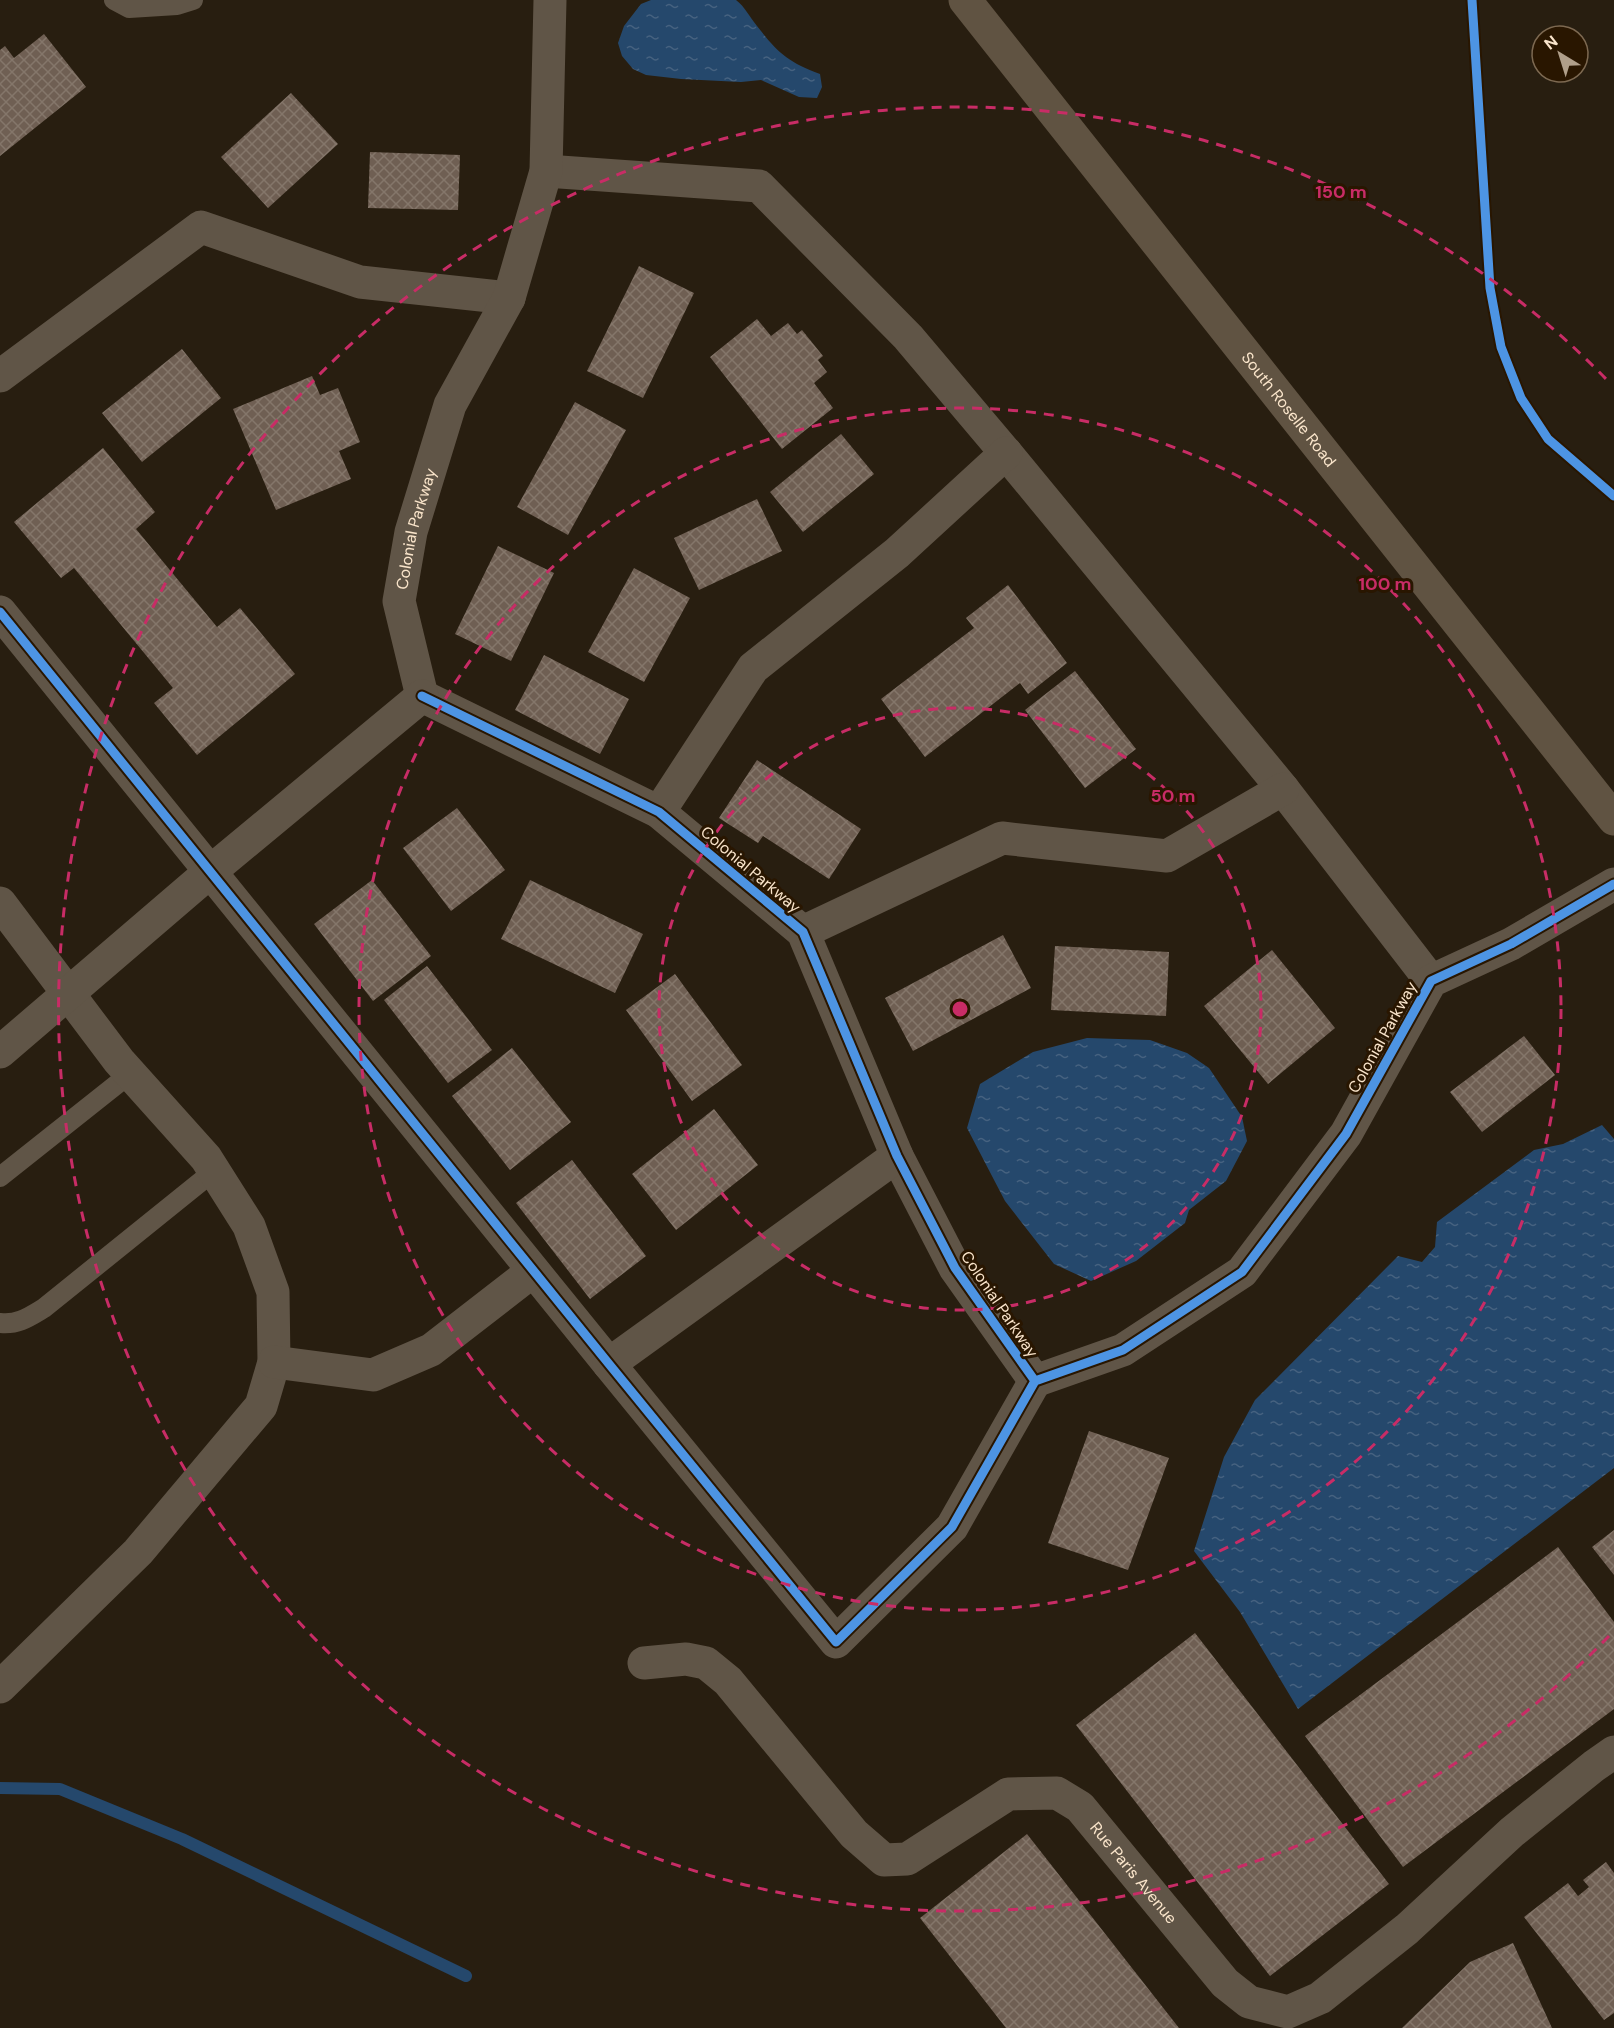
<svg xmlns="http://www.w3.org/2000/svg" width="1614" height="2028" viewBox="0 0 1614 2028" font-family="'DM Sans',sans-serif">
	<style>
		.water { fill: url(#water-ripples) }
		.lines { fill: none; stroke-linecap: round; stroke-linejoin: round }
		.stream { stroke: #25486c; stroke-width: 12 }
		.building { fill: url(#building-cross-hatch) }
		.lane { stroke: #605547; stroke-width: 20 }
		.street { stroke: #605547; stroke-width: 33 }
		.secondary { stroke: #605342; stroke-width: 33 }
		.cycleway-casing { stroke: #291600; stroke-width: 13 }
		.cycleway { stroke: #4d94e3; stroke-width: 9 }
		.ring { fill: none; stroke: #c82c66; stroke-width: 3; stroke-dasharray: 10 8 }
		.labels { text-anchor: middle; stroke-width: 6; stroke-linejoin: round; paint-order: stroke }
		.street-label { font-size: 16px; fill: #fae5cb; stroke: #291600 }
		.centre { fill: #c82c66; stroke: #291600; stroke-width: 3 }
		.ring-label { font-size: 18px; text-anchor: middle; font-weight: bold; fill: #c82c66; stroke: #291600; stroke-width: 6; stroke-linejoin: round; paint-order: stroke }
	</style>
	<defs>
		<pattern id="water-ripples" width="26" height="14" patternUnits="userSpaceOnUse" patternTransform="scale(1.5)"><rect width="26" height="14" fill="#25486c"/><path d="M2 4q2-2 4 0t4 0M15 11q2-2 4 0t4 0" fill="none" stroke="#466280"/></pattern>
		<pattern id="building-cross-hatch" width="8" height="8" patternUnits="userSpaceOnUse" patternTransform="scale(1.5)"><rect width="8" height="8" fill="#6f5f53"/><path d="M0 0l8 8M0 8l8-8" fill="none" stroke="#84766a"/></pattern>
	</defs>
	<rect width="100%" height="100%" fill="#281e10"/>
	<path class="water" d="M651,0H736C745,7 749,16 757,26C777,52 788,62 820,74L822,87L817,98L799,97L761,80L741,82L681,79L646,75L633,69L622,56L618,43L624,26L641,4Z
		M1087,1038L1150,1040L1187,1053L1209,1068L1242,1117L1247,1141L1226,1181L1189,1210L1185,1223L1136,1261L1091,1281L1054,1264L1005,1201L967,1128L980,1084L1033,1052Z
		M1602,1125L1614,1139V1468L1298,1709L1240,1612L1194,1551L1224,1457L1255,1400L1398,1256L1422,1262L1435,1247L1437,1222L1534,1150L1563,1144Z"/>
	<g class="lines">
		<path class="stream" d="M0,1788L60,1789L182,1839L466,1976"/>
	</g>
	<path class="building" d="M44,34L86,87L0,156V50L5,46L14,58Z
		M291,93L338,144L268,208L221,157Z
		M370,152L460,155L458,210L368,208Z
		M639,266L694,293L643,398L587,371Z
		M757,319L771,336L788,323L797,334L802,330L823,356L818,360L827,372L814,383L833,408L782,449L710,357Z
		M182,349L221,398L142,462L102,413Z
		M312,376L320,395L338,388L360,442L339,451L351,479L276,510L233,409Z
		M575,402L626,430L568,535L517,507Z
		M841,434L874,474L803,532L770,492Z
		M103,448L155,512L136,529L217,627L240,608L295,674L197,755L154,703L173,688L74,568L61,578L14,522Z
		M757,499L782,551L699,590L674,538Z
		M498,546L554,573L511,661L455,634Z
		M634,568L690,598L644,682L588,652Z
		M1008,585L1067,663L1028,694L1020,683L925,757L881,699L974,628L966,618Z
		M544,655L629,699L600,754L515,710Z
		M1075,671L1136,749L1085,788L1025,710Z
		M757,760L861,829L829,879L763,836L758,843L719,818Z
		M457,808L505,870L451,911L403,848Z
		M372,880L431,956L373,1001L314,924Z
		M530,880L643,934L615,993L501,939Z
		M1003,935L1031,988L913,1051L885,998Z
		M1055,946L1169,952L1166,1016L1051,1010Z
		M1272,950L1335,1028L1268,1084L1204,1006Z
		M427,966L492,1050L448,1083L384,1000Z
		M675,974L742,1065L692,1101L626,1010Z
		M1524,1036L1555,1075L1482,1132L1450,1092Z
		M512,1048L571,1122L510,1170L452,1096Z
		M714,1109L758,1165L676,1230L632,1174Z
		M572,1160L646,1256L590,1299L516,1203Z
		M1089,1431L1169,1458L1128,1570L1048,1543Z
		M1614,1530V1575L1592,1547Z
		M1558,1547L1614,1622V1709L1403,1867L1305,1736Z
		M1195,1633L1389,1884L1270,1976L1076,1725Z
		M1027,1834L1179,2028H1006L920,1918Z
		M1606,1862L1614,1873V2013L1604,2020L1524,1917L1568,1883L1578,1896L1589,1887L1583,1880Z
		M1513,1943L1552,2028H1402L1470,1962Z"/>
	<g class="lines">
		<path class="lane" d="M114,0L129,8L177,5L193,0
			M0,1177L131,1073
			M0,1323C18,1325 29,1317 44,1308L214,1171"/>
		<g class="street">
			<path d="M546,171L759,186L908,337L1006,453L1283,789L1431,981"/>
			<path d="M0,376L201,227L360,282L509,298"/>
			<path d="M0,612L609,1364L836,1642L952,1527L1035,1381"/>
			<path d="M422,696L659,812L803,932L897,1156L955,1268L1035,1381L1123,1350L1242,1272L1346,1134L1431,981L1511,944L1614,884"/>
			<path id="s1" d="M422,696L399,601L411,532L450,405L509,298L546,171L550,0"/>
			<path d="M659,812L753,668L897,553L1006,453"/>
			<path d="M0,903L119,1061L206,1158L249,1226L273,1292L274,1362L261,1406L138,1552L0,1687"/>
			<path d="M803,932L1002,838L1167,856L1283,789"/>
			<path d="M0,1052L211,871L422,696"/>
			<path d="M274,1362L373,1375L431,1350L533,1271"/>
			<path d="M609,1364L897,1156"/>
			<path id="s2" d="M644,1663L686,1659L706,1663L728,1681L854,1834L884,1860L907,1859L1008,1794L1057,1793L1080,1807L1225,1983L1249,2002L1288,2012L1320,1998L1407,1929L1512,1832L1594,1766L1614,1752"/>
		</g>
		<path class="secondary" id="s3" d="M965,0L1614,819"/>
		<defs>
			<path id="cycleway" d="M1472,0L1490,288L1501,347L1521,398L1548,439L1614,496
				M0,612L609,1364L836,1642L952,1527L1035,1381
				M422,696L659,812L803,932L897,1156L955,1268L1035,1381L1123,1350L1242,1272L1346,1134L1431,981L1511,944L1614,884"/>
		</defs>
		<use href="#cycleway" class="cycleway-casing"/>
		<use href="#cycleway" class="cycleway"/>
	</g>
	<g class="ring">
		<circle cx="960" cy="1009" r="301"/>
		<circle cx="960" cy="1009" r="601"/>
		<path d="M1609 1636A902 902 0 1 1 1609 382"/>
	</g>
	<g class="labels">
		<g class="street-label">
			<text dy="6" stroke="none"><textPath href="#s3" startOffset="522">South Roselle Road</textPath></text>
			<text dy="6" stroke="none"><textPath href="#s1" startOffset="172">Colonial Parkway</textPath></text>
			<text transform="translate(751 869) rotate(40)" y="6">Colonial Parkway</text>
			<text transform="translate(1382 1037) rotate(-61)" y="6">Colonial Parkway</text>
			<text transform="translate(1000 1304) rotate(56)" y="6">Colonial Parkway</text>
			<text dy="6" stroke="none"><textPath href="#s2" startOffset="633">Rue Paris Avenue</textPath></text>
		</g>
	</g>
	<circle cx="960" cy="1009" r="9" class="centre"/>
	<g class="ring-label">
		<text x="1341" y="198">150 m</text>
		<text x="1385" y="590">100 m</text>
		<text x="1173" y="802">50 m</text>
	</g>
	<g transform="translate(1560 54) rotate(322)"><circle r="28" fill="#291600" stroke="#7d6951" stroke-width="1.5"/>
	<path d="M0-4.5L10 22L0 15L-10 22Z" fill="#b09f8a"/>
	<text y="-9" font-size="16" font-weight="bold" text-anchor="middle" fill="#fae5cb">N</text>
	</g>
</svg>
